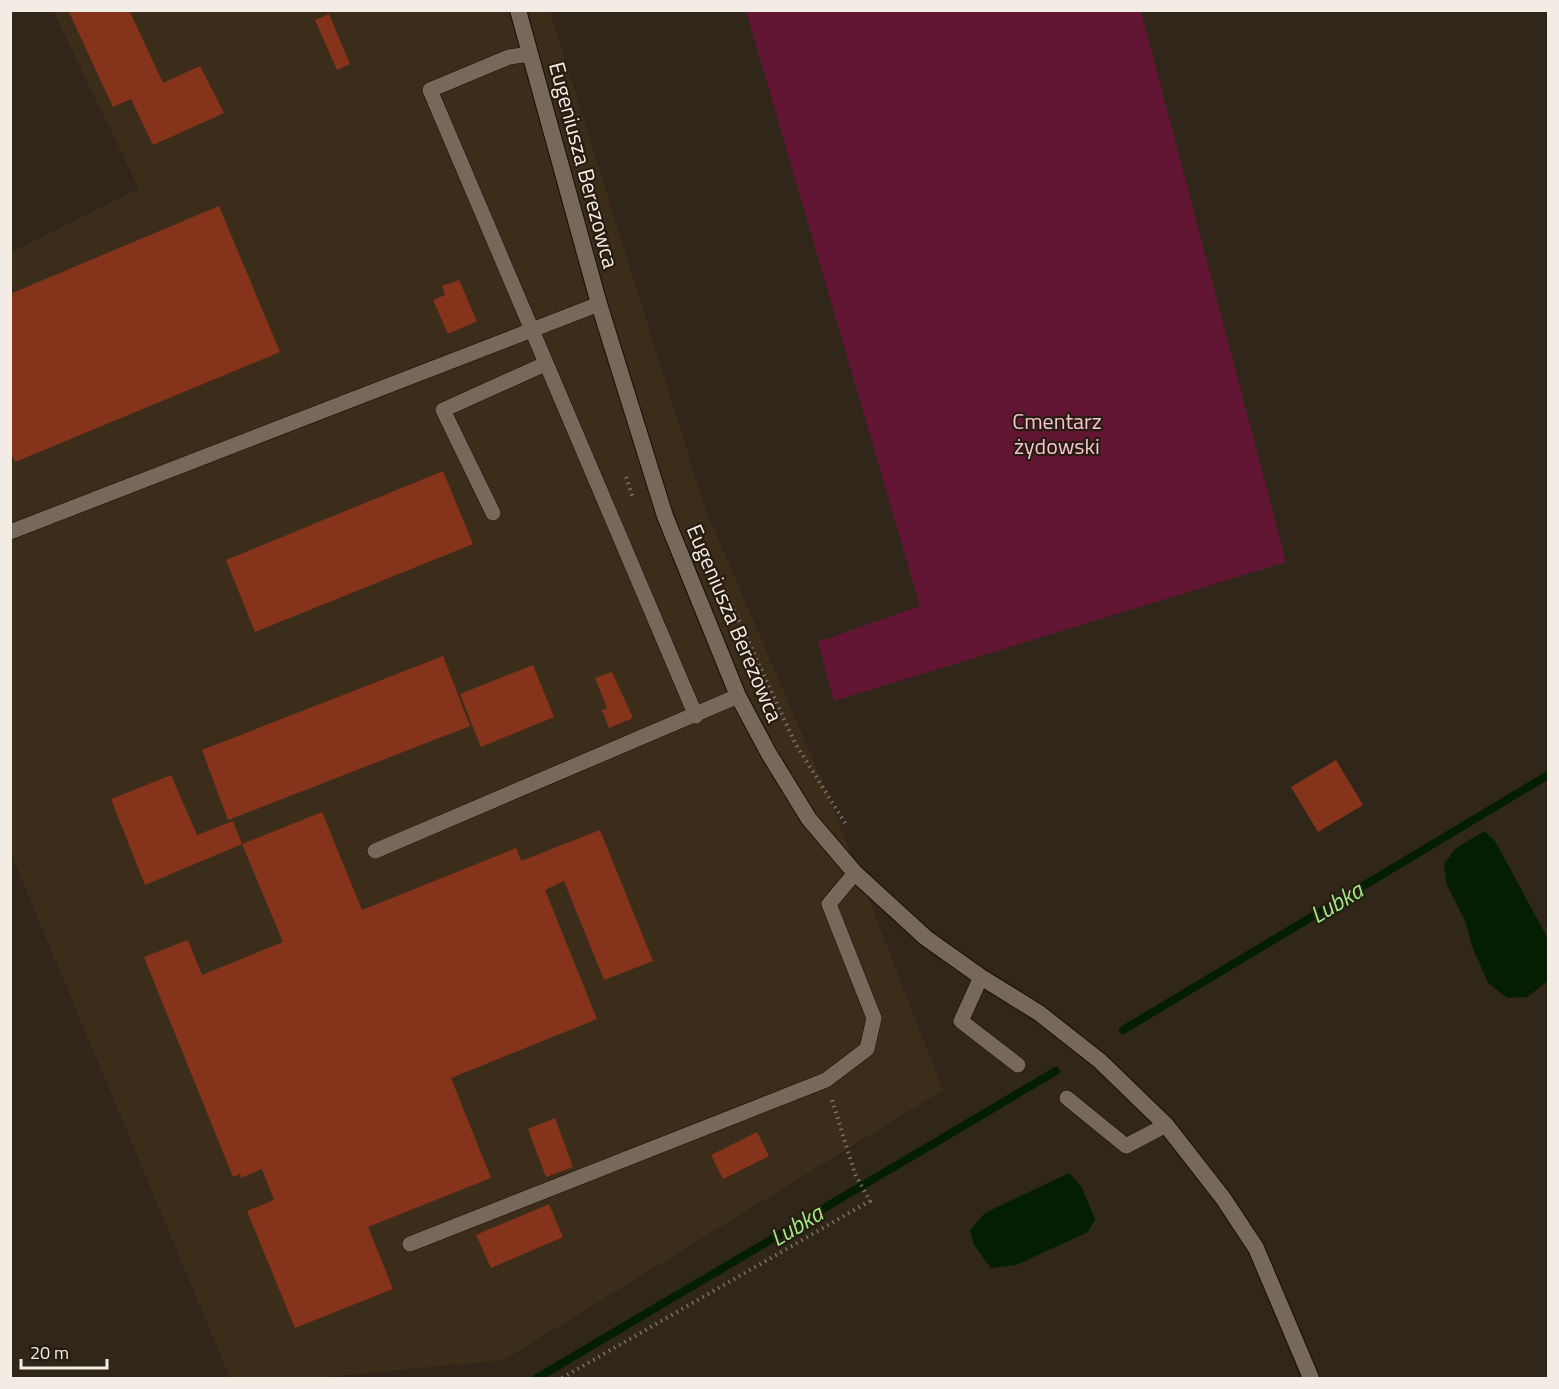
<svg xmlns="http://www.w3.org/2000/svg" width="1559" height="1389" font-family="'Titillium Web',sans-serif">
	<style>
		.built { fill: #3c2d1b }
		.green { fill: #631633 }
		.water { fill: #031e00 }
		.lines { fill: none; stroke-linecap: round; stroke-linejoin: round }
		.stream { stroke: #031e00; stroke-width: 8 }
		.building { fill: #86331b }
		.service-casing { stroke: #180e04; stroke-width: 16 }
		.tertiary-casing { stroke: #180e04; stroke-width: 18 }
		.path { stroke: #7b7267; stroke-width: 4; stroke-dasharray: 1.5 4.5; stroke-linecap: butt }
		.service { stroke: #76695b; stroke-width: 15 }
		.tertiary { stroke: #76695b; stroke-width: 16 }
		.labels { text-anchor: middle; dominant-baseline: central; stroke-width: 4.5; stroke-linejoin: round; paint-order: stroke }
		.street-label { font-size: 22px; fill: #f3ece4; stroke: #261c10 }
		.park-label { font-size: 22px; fill: #f5c2ce; stroke: #261c10 }
		.water-label { font-size: 24px; font-style: italic; fill: #9fea88; stroke: #261c10 }
	</style>
	<rect width="100%" height="100%" fill="#302619"/>
	<!-- built -->
	<path class="built" d="M53,11H550L705,508L825,788L943,1090L504,1360L316,1378H230L11,854V253L139,189Z"/>
	<!-- green -->
	<path class="green" d="M746,11H1141L1286,562L834,701L818,642L920,606Z"/>
	<!-- water -->
	<g class="water">
		<path d="M1484,831L1495,841L1548,939V981L1527,997L1507,998L1488,983L1472,946L1466,923L1447,885L1444,864L1455,849Z"/>
		<path d="M1069,1173L1081,1186L1095,1219L1088,1232L1016,1265L991,1268L974,1245L970,1230L985,1213Z"/>
	</g>
	<g class="lines">
		<!-- stream -->
		<g class="stream">
			<path d="M1123,1030L1548,775"/>
			<path d="M537,1378L1056,1071"/>
		</g>
	</g>
	<!-- building -->
	<g class="building">
		<path d="M68,10H129L163,83L200,66L224,113L153,145L131,99L113,107Z"/>
		<path d="M329,14L350,64L337,70L315,20Z"/>
		<path d="M219,206L280,352L15,462L10,451V294Z"/>
		<path d="M459,280L477,321L448,334L433,300L445,295L442,286Z"/>
		<path d="M443,471L473,544L255,632L226,560Z"/>
		<path d="M443,656L470,726L228,820L202,750Z"/>
		<path d="M533,665L554,717L481,747L460,694Z"/>
		<path d="M612,672L633,718L609,728L602,710L607,708L595,678Z"/>
		<path d="M1336,760L1363,805L1318,832L1291,787Z"/>
		<path d="M171,775L197,835L233,821L242,844L145,885L111,799Z"/>
		<path d="M322,812L362,910L516,848L521,861L600,830L653,961L604,980L564,881L545,890L597,1019L451,1078L491,1178L368,1227L393,1289L295,1328L247,1211L274,1200L262,1169L241,1178L240,1174L233,1177L144,957L188,940L202,975L283,942L242,844Z"/>
		<path d="M555,1118L573,1167L546,1177L528,1129Z"/>
		<path d="M757,1132L769,1156L723,1179L711,1155Z"/>
		<path d="M549,1204L563,1237L491,1268L476,1235Z"/>
	</g>
	<g class="lines">
		<defs>
			<g id="service">
				<path d="M530,54L509,57L430,90L696,716"/>
				<path d="M493,513L443,410L545,364"/>
				<path d="M10,532L599,304"/>
				<path d="M375,851L738,696"/>
				<path d="M981,977L961,1021L1018,1065"/>
				<path d="M1067,1098L1126,1146L1166,1125"/>
				<path d="M410,1244L826,1080L867,1049L874,1018L829,904L855,873"/>
			</g>
			<path id="tertiary" d="M518,10L599,304L665,516L738,696L769,754L809,819L855,873L926,938L981,977L1039,1013L1100,1061L1166,1125L1223,1198L1256,1248L1311,1378"/>
		</defs>
		<!-- service casing -->
		<use href="#service" class="service-casing"/>
		<!-- tertiary casing -->
		<use href="#tertiary" class="tertiary-casing"/>
		<!-- path -->
		<g class="path">
			<path d="M626,477L633,498"/>
			<path d="M720,591L727,595L795,743L845,823"/>
			<path d="M562,1378L870,1201L855,1174L832,1100"/>
		</g>
		<!-- service -->
		<use href="#service" class="service"/>
		<!-- tertiary -->
		<use href="#tertiary" class="tertiary"/>
	</g>
	<g class="labels">
		<!-- street labels -->
		<g class="street-label">
			<text transform="translate(584 165) rotate(75)">Eugeniusza Berezowca</text>
			<text transform="translate(735 623) rotate(67)">Eugeniusza Berezowca</text>
		</g>
		<!-- park labels -->
		<g class="park-label">
			<text x="1057" y="421">Cmentarz<tspan x="1057" dy="25">żydowski</tspan></text>
		</g>
		<!-- water labels -->
		<g class="water-label">
			<text transform="translate(1336 902) rotate(-31)">Lubka</text>
			<text transform="translate(796 1225) rotate(-31)">Lubka</text>
		</g>
	</g>
	<!-- border -->
	<rect width="1559" height="1389" fill="none" stroke="#f3ece4" stroke-width="24"/>
	<!-- scale -->
	<path d="M21 1359v9h86v-9" fill="none" stroke="#f3ece4" stroke-width="3"/>
	<text x="30" y="1359" font-size="18" fill="#f3ece4" stroke="#261c10" stroke-width="4.5" paint-order="stroke">20 m</text>
</svg>
